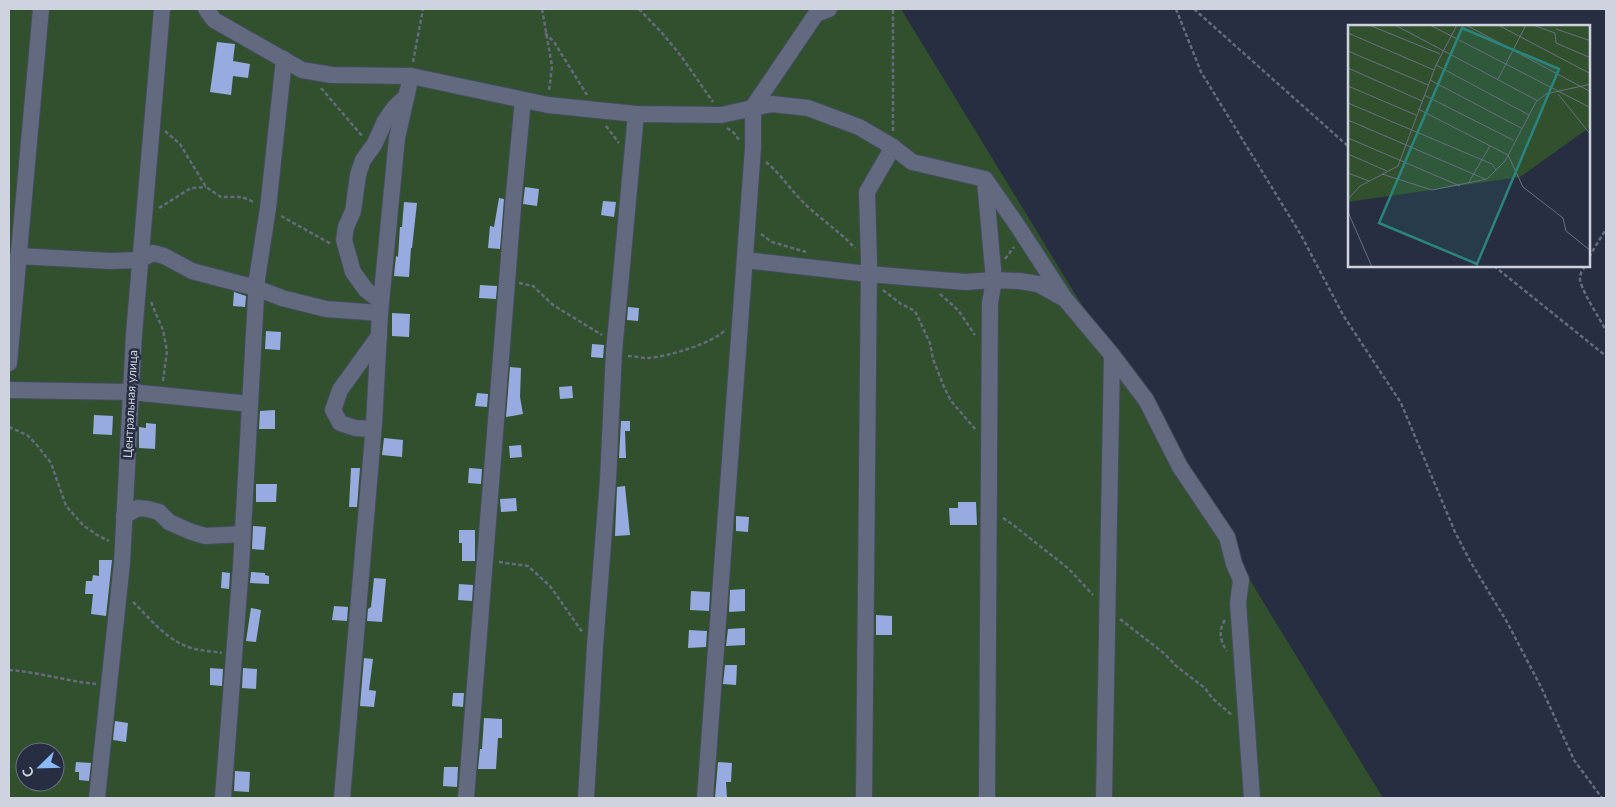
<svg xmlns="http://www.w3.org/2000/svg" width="1615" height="807" font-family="Lato,sans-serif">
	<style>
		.green { fill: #31512e; fill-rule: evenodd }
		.building { fill: #97abe0 }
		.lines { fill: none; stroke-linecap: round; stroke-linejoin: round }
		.minor-casing { stroke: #454b5b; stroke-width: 18 }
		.path { stroke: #656b7b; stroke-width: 2.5; stroke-dasharray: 4 2.5; stroke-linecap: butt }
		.minor { stroke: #626a80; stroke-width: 16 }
		.labels { text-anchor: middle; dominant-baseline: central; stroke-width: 5; stroke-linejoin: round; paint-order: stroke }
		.street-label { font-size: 12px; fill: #ced3df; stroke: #272e41 }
		.inset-road { fill: none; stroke: #6a7080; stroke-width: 1 }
		.view { fill: #2c847f; fill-opacity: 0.15; stroke: #2c847f; stroke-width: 2.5 }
		.inset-edge { fill: none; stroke: #ced3df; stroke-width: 2.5 }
	</style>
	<rect width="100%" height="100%" fill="#272e41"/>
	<!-- green -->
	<path class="green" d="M9,9H901L1383,798H9ZM25,752H55V782H25Z"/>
	<!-- building -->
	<g class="building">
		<path d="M217,42L235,44L233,61L250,64L248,78L233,76L231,95L210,92Z"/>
		<path d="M525,187L539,189L537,206L523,204Z"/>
		<path d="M499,198L504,199L500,249L488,248L490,226L494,227Z"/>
		<path d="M603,201L616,202L614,217L601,215Z"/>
		<path d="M404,202L417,203L412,248H411L409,277L394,276L396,256L398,257L400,227H402Z"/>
		<path d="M480,285L497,286L496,299L479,298Z"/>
		<path d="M234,292L246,296L245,307L233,306Z"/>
		<path d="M628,307L639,308L638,321L627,320Z"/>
		<path d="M392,313L410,314L409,337L392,336Z"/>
		<path d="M266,331L281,332L280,350L265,349Z"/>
		<path d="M592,344L604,345L603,358L591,357Z"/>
		<path d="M510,367L521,368L520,397L523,414L506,417Z"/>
		<path d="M572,386L573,398L560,399L559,387Z"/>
		<path d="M477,393L488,394L487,407L475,406Z"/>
		<path d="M275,410V429H259L260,411Z"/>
		<path d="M94,415L113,416L112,435L93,434Z"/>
		<path d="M621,421H630V431H625L626,458H619Z"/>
		<path d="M146,423L156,424L155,449L139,448V427L146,428Z"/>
		<path d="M384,438L403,440L402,457L382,455Z"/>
		<path d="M521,445L522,457L510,458L509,446Z"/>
		<path d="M351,468H360L357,507H349Z"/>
		<path d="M469,468L482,469L481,484L468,483Z"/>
		<path d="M256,484H277L276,502H256Z"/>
		<path d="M625,486L630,535L615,536L617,487Z"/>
		<path d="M516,498L517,511L501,512L500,499Z"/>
		<path d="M958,502H976L977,525H950L949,508H958Z"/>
		<path d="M736,516L749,517L748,532L736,531Z"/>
		<path d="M253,526L266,527L264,550L252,549Z"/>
		<path d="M459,530H475V561H462V543H459Z"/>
		<path d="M99,560H112L106,616L91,614L93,594H85L86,581H92L93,575L99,576Z"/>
		<path d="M222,572L230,573L229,589L221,588Z"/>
		<path d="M251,572L265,573V575L269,576V584L250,583Z"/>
		<path d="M374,578L386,579L382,622L367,621L368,609L371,607Z"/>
		<path d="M459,584L473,585L472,601L458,600Z"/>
		<path d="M745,589V611L729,612L730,590Z"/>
		<path d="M691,591L710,592L709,611L690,610Z"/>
		<path d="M334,606L348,607L347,621L332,620Z"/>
		<path d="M251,608L261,610L256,642L246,641Z"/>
		<path d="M876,615L892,616V635H876Z"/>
		<path d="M745,628V645L726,646L728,629Z"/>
		<path d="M689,630L707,631L706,647L688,648Z"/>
		<path d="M364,658L373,659L369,690L376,691L374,707L360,706Z"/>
		<path d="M725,665H737L736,685L723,684Z"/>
		<path d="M210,668L223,669L222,686L210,685Z"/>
		<path d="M243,668L257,669L256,689L242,688Z"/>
		<path d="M453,693H464L463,707L452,706Z"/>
		<path d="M484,718L502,719V738H498L496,769H478L480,749H482Z"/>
		<path d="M115,721L128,723L126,742L113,740Z"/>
		<path d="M76,762L91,763L89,781L79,780V772H75Z"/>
		<path d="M718,762L732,763L731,782H726L727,798H715Z"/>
		<path d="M444,767H458L457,787L443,786Z"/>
		<path d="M235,771L250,772L249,792L234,791Z"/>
	</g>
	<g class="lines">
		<defs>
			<g id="minor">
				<path d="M206,9L214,20L302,70L332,75L411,76L548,105L636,114L721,115L772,104L808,108L859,127L893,147"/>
				<path d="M985,181L994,280L990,303L987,798"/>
				<path d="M18,256L110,261L140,260L153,253L164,256L192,271L256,288L282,298L326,309L380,313"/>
				<path d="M745,260L868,274L965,282L994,280L1019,281L1038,284L1063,298"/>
				<path d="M381,301L366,290L353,272L344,240L346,227L353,211L358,175L363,160L374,145L385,121L394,108L406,97"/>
				<path d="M9,363L41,9"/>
				<path d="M9,390L131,392L250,404"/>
				<path d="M373,429L355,428L340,423L333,410L340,390L379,336"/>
				<path d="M124,516L138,508L148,509L159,512L169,522L189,531L205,536L243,534"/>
				<path d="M97,798L122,563L134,334L162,9"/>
				<path d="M223,798L241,566L257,279L268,208L284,59"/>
				<path d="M342,798L374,424L380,313L397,138L411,76"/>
				<path d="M466,798L514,194L523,100"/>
				<path d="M586,798L595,646L608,480L614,352L636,114"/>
				<path d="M705,798L753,148V107L816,14L829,9"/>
				<path d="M864,798L869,262L867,192L893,147L912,162L985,179L1017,225L1065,299L1112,355L1146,400L1180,467L1227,537L1234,564L1241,580L1238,603L1252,798"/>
				<path d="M1104,798L1112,355"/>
			</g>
		</defs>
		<!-- minor casing -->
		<use href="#minor" class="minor-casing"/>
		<!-- path -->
		<g class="path">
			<path d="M542,9L552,66L549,91"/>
			<path d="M639,9L663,34L681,56L713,102"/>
			<path d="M1176,9L1201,72L1301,235L1343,315L1401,403L1455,532L1470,561L1507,622L1541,687L1574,760L1602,798"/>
			<path d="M1194,9L1349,147"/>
			<path d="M545,33L554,42L587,95"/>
			<path d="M413,62L423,9"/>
			<path d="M321,88L363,137"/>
			<path d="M606,126L619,143"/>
			<path d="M727,128L734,133L739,140"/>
			<path d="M165,131L180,144L206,187L221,197H242L254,202"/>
			<path d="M893,131V9"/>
			<path d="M766,162C781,174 791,191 806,205C822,220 840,232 855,248"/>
			<path d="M159,208L191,188L206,187"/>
			<path d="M281,216L331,244"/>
			<path d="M761,234L772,242L806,252"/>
			<path d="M1589,257L1606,229"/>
			<path d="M1005,259L1014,247"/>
			<path d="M1494,266L1606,356"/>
			<path d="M1585,266C1583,269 1580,274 1580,277C1578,286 1601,320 1606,331"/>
			<path d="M519,283L533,286L553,305L602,335"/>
			<path d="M883,290L901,304L915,311L930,343L933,359L944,387L951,401L976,430"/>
			<path d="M940,294L958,310L975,335"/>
			<path d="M151,302L163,330L167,351L163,381"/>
			<path d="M628,356C634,356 641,358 648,358C666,357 715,343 726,329"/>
			<path d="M9,427L27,435L36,444L51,463L66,506L84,526L97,535L109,541"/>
			<path d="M1003,518L1012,524L1069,569L1093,595"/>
			<path d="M499,562L528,566L550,586L583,633"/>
			<path d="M133,602C151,619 166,640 191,648C201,651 212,651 222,653"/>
			<path d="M1120,619L1165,654L1176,666L1205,688L1212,698L1233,716"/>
			<path d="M1225,620C1218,631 1220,641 1227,651"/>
			<path d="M9,670C38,672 66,681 96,684"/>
		</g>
		<!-- minor -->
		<use href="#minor" class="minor"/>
	</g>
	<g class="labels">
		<!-- street labels -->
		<g class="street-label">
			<text transform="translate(130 404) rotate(-87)">Центральная улица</text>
		</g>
	</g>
	<!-- overview -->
	<g transform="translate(1348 25)">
		<rect width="242" height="242" fill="#272e41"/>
		<path d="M0,0H242V102L172,152L0,177Z" fill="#31512e"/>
		<path class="inset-road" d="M21,0L92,29M47,0L190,76M82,0L243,83M118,0L243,67M150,0L243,49M185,0L207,8L208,18L243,33M208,4L243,16M0,8L86,45M0,26L80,60M88,40L181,90M0,43L74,76M150,54L178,0M82,55L173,103M0,61L68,90M210,69L243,110M76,70L165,115M0,78L144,139L148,145L139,154L84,165L34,149M70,84L160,130L175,162L215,193L218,206L243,226M0,95L137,154M0,113L112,161M0,129L39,146M148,145L157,136L188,77L198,69L243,59M0,148L21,156M121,157L142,121M0,174L12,161L50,141L88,40L109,0M0,187L24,242"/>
		<path class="view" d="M114,3L211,44L129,239L31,198Z"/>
		<rect width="242" height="242" class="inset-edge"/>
	</g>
	<!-- border -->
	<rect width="1615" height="807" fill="none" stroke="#ced3df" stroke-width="20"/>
	<!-- north arrow -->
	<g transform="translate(40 767) rotate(247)"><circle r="24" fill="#272e41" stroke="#6a7080"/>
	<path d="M0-4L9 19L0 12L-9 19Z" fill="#8bb9fc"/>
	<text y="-8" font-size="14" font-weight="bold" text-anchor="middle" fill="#ced3df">С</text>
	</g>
</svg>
